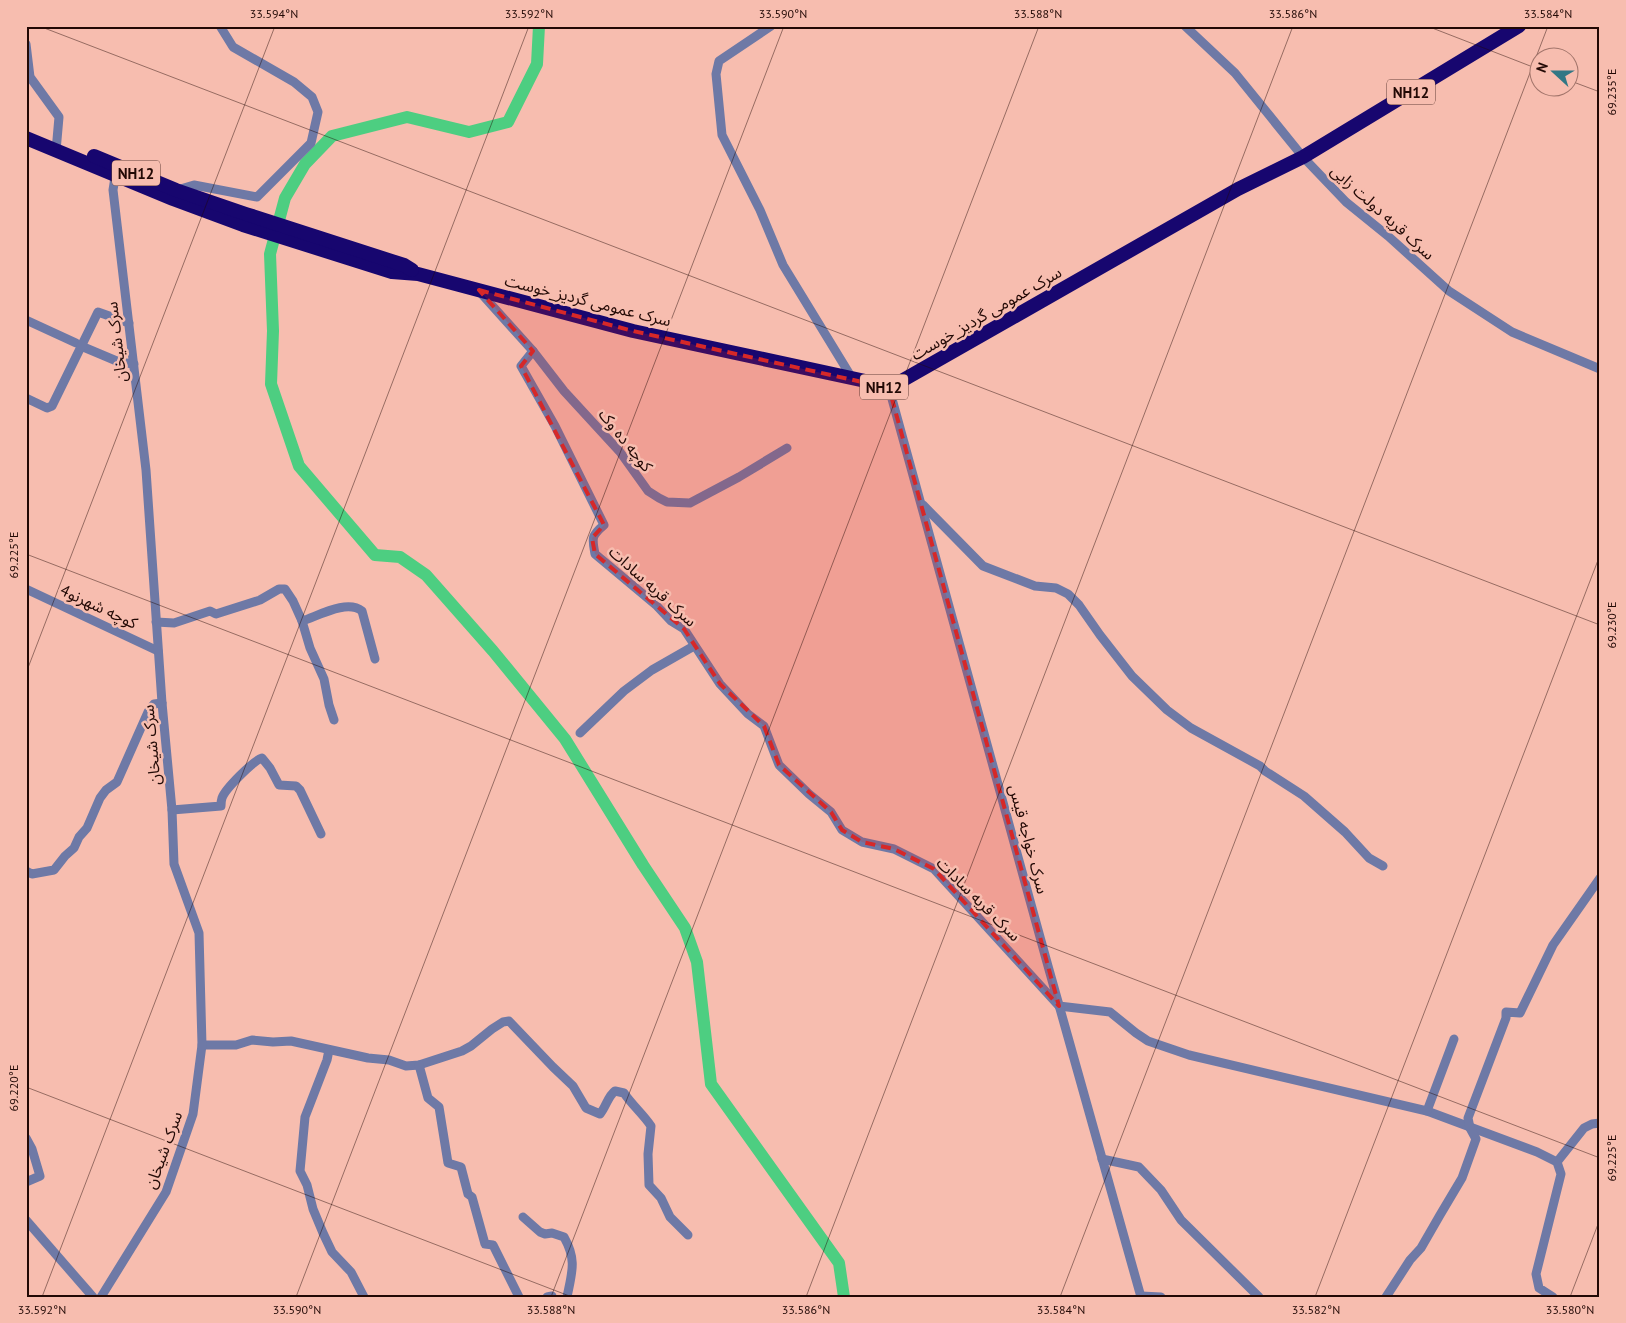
<svg xmlns="http://www.w3.org/2000/svg" width="1626" height="1323" font-family="'PT Sans','Noto Sans Arabic',sans-serif">
	<style>
		.lines { fill: none; stroke-linecap: round; stroke-linejoin: round }
		.river { stroke: #4dce81; stroke-width: 12 }
		.minor { stroke: #6e79a6; stroke-width: 9 }
		.highway { stroke: #17066f; stroke-width: 14 }
		.marked { fill: #d62828; fill-opacity: 0.2; stroke: #d62828; stroke-width: 4; stroke-dasharray: 10 6; stroke-linejoin: round }
		.ticks { fill: none; stroke: #220905; stroke-width: 1; stroke-opacity: 0.45 }
		.labels { text-anchor: middle; dominant-baseline: central; stroke-width: 5; stroke-linejoin: round; paint-order: stroke }
		.shield { fill: #f7bdaf; stroke: #623f38; stroke-width: 1 }
		.shield-label { font-size: 15px; font-weight: bold; fill: #220905 }
		.street-label { font-size: 16px; fill: #220905; stroke: #f7bdaf }
		.neatline { fill: none; stroke: #220905; stroke-width: 2 }
		.ticks-label { font-size: 12px; text-anchor: middle; fill: #220905 }
	</style>
	<rect width="100%" height="100%" fill="#f7bdaf"/>
	<g class="lines">
		<!-- river -->
		<path class="river" d="M539,26L537,64L508,122L469,132L407,117L332,136L305,164L285,198L270,254L273,331L271,384L299,466L375,555L400,557L426,575L493,651L565,739L643,865L685,928L697,962L711,1084L839,1263L844,1297"/>
		<!-- minor -->
		<g class="minor">
			<path d="M771,26L719,61L716,74L722,135L760,210L783,265L852,378"/>
			<path d="M1185,26L1235,73L1303,157L1346,202L1388,236L1449,291L1512,332L1600,369"/>
			<path d="M26,44L30,77L59,117L56,151"/>
			<path d="M177,190L194,185L257,197L311,143L318,112L312,97L294,82L233,47L220,26"/>
			<path d="M479,291L533,351L564,391L620,452L648,491L659,498L667,502L690,503L739,477L787,448"/>
			<path d="M26,320L76,343"/>
			<path d="M81,346L119,362L134,364"/>
			<path d="M533,351L521,366L555,426L604,525C591,536 592,538 595,554L656,605L671,621L684,629L720,684L748,714L764,726L779,765L809,794L831,812L842,830L862,842L894,849L934,869L1059,1006L1110,1012L1136,1033L1148,1041L1189,1055L1427,1111L1537,1152L1557,1162L1561,1174L1536,1274L1539,1288L1553,1297"/>
			<path d="M889,388L1048,966L1141,1297"/>
			<path d="M26,398L47,408L52,406L98,312L129,323"/>
			<path d="M923,505L983,566L1035,586L1056,588L1068,594L1079,605L1100,635L1132,676L1167,710L1191,728L1260,766L1265,771L1304,796L1345,832L1369,858L1383,866"/>
			<path d="M26,589L158,651"/>
			<path d="M302,621C318,616 347,599 362,611L375,659"/>
			<path d="M156,622L174,623L210,611L216,614L260,600L279,589H285L293,601L302,621L310,648L324,679L329,705L334,720"/>
			<path d="M580,733L624,691L652,670L694,646"/>
			<path d="M172,810L221,806C221,804 221,801 222,798C225,789 253,761 262,758L270,768L279,785L296,786L300,790L321,834"/>
			<path d="M26,871L32,874L54,870L65,856L74,848L79,837L87,828L100,798L106,790L117,782L148,712L154,704L162,703"/>
			<path d="M202,1045H236L252,1040L273,1042L291,1041L368,1058L389,1060L406,1066L419,1065L462,1051L471,1046L492,1029L503,1022L509,1021L553,1067L573,1086L586,1108L600,1114C606,1107 608,1096 615,1091L624,1093C632,1105 643,1114 651,1126L648,1154L649,1185L661,1198L670,1217L688,1235"/>
			<path d="M329,1050L327,1060L305,1117L300,1171L307,1185L313,1209L323,1233L332,1252L351,1272L364,1297"/>
			<path d="M419,1065L428,1098L439,1107L448,1163L461,1167L468,1194L472,1197L485,1244L493,1245L519,1297"/>
			<path d="M1427,1111L1454,1039"/>
			<path d="M26,1138L32,1149L40,1176L26,1182"/>
			<path d="M1102,1159L1139,1167L1161,1190L1181,1220L1259,1297"/>
			<path d="M1557,1162L1584,1128L1592,1124L1600,1123"/>
			<path d="M523,1217L540,1232L545,1234L552,1233L564,1237C577,1260 572,1272 567,1297"/>
			<path d="M26,1220L93,1297"/>
			<path d="M1141,1296L1161,1297"/>
			<path d="M101,1297L166,1192L193,1114L202,1045L199,933L174,864L172,810L162,703L146,470L113,190L116,171"/>
			<path d="M547,1297L552,1296"/>
			<path d="M1386,1297L1410,1260L1421,1248L1440,1215L1462,1178L1476,1139L1470,1128L1468,1118L1506,1018V1012L1520,1013L1553,945L1600,878"/>
		</g>
		<!-- highway -->
		<g class="highway">
			<path d="M26,138L173,199L243,225L392,272L418,274L633,331L870,382L889,388L1238,189L1303,157L1519,26"/>
			<path d="M94,156L176,190L246,214L404,265L412,270"/>
		</g>
	</g>
	<!-- marked area -->
	<path class="marked" d="M479,290L633,331L889,388L1059,1006L934,869L894,849L862,842L842,830L831,812L779,765L764,726L720,684L684,629L595,554L592,538L604,525L521,366L533,351Z"/>
	<!-- ticks -->
	<path class="ticks" d="M39,26L1600,625M1427,26L1538,69M1568,80L1600,92M26,554L1600,1158M26,673L275,26M26,1087L572,1297M42,1297L529,26M296,1297L784,26M551,1297L1039,26M806,1297L1293,26M1060,1297L1548,26M1315,1297L1600,555M1570,1297L1600,1219"/>
	<g class="labels">
		<!-- shield labels -->
		<g class="shield">
			<rect x="1387" y="79.5" width="48" height="25" rx="4"/>
			<rect x="112" y="160.5" width="48" height="25" rx="4"/>
			<rect x="860" y="374.5" width="48" height="25" rx="4"/>
		</g>
		<g class="shield-label">
			<text x="1411" y="92">NH12</text>
			<text x="136" y="173">NH12</text>
			<text x="884" y="387">NH12</text>
		</g>
		<!-- street labels -->
		<g class="street-label">
			<text transform="translate(1383 212) rotate(42)">سرک قریه دولت زایی</text>
			<text transform="translate(588 300) rotate(14)">سرک عمومی گردیز_خوست</text>
			<text transform="translate(986 313) rotate(-30)">سرک عمومی گردیز_خوست</text>
			<text transform="translate(116 342) rotate(-97)">سرک شیخان</text>
			<text transform="translate(626 440) rotate(51)">کوچه ده وک</text>
			<text transform="translate(653 586) rotate(42)">سرک قریه سادات</text>
			<text transform="translate(99 606) rotate(25)">کوچه شهرنو4</text>
			<text transform="translate(151 745) rotate(-95)">سرک شیخان</text>
			<text transform="translate(1029 839) rotate(75)">سرک خواجه قیس</text>
			<text transform="translate(979 899) rotate(45)">سرک قریه سادات</text>
			<text transform="translate(163 1150) rotate(-70)">سرک شیخان</text>
		</g>
	</g>
	<!-- border -->
	<rect width="1626" height="1323" fill="none" stroke="#f7bdaf" stroke-width="55"/>
	<!-- north arrow -->
	<g transform="translate(1554 72) rotate(291)"><circle r="24" fill="#f7bdaf" stroke="#a2756b"/>
	<path d="M0-4L9 19L0 12L-9 19Z" fill="#327785"/>
	<text y="-8" font-size="14" font-weight="bold" text-anchor="middle" fill="#220905">N</text>
	</g>
	<rect x="28" y="28" width="1570" height="1268" class="neatline"/>
	<g class="ticks-label">
		<text x="274" y="18">33.594°N</text>
		<text x="529" y="18">33.592°N</text>
		<text x="783" y="18">33.590°N</text>
		<text x="1038" y="18">33.588°N</text>
		<text x="1293" y="18">33.586°N</text>
		<text x="1548" y="18">33.584°N</text>
		<text transform="translate(1612 92) rotate(-90)" y="4">69.235°E</text>
		<text transform="translate(14 555) rotate(-90)" y="4">69.225°E</text>
		<text transform="translate(1612 625) rotate(-90)" y="4">69.230°E</text>
		<text transform="translate(14 1088) rotate(-90)" y="4">69.220°E</text>
		<text transform="translate(1612 1158) rotate(-90)" y="4">69.225°E</text>
		<text x="42" y="1314">33.592°N</text>
		<text x="297" y="1314">33.590°N</text>
		<text x="551" y="1314">33.588°N</text>
		<text x="806" y="1314">33.586°N</text>
		<text x="1061" y="1314">33.584°N</text>
		<text x="1316" y="1314">33.582°N</text>
		<text x="1570" y="1314">33.580°N</text>
	</g>
</svg>
